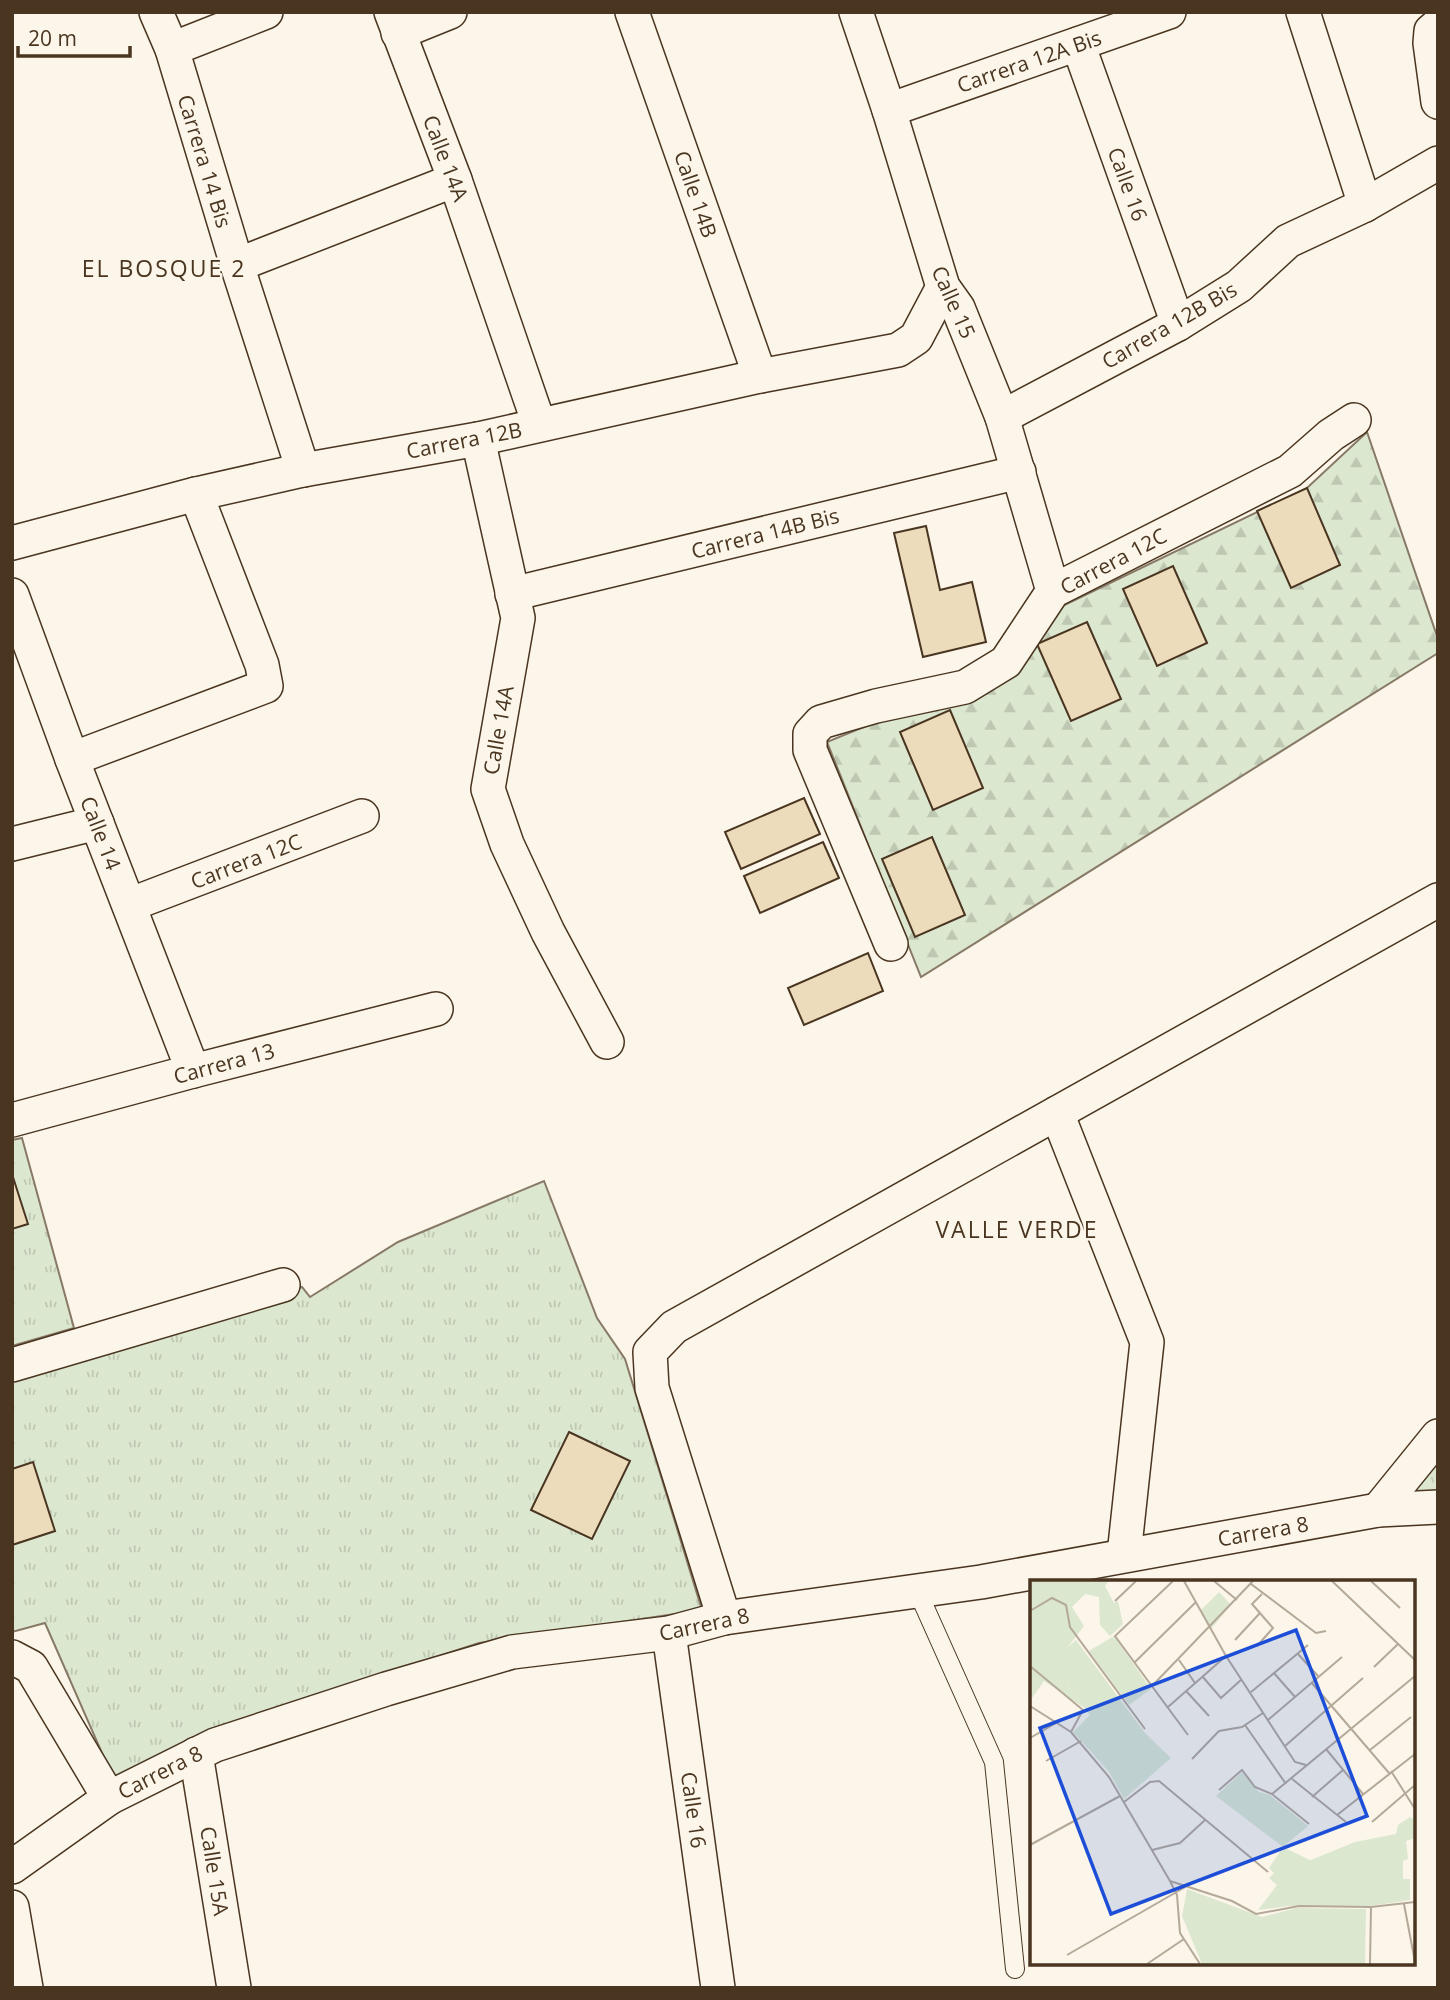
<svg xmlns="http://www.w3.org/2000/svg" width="1450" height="2000" font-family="'Open Sans',sans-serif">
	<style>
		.grass { fill: url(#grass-tufts); stroke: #887966; stroke-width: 2 }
		.forest { fill: url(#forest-firs); stroke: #887966; stroke-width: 2 }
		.building { fill: #ecdcbc; stroke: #4a3520; stroke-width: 2 }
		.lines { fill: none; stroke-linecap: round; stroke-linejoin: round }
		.lane-casing { stroke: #4a3520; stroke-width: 20 }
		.street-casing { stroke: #4a3520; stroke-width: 36 }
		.lane { stroke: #fbf6e9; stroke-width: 18 }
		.street { stroke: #fbf6e9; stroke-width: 33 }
		.labels { text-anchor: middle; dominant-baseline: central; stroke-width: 5; stroke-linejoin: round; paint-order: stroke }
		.street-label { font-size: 21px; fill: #4a3520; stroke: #fbf6e9 }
		.neighbourhood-label { font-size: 23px; letter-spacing: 2px; fill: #4a3520; stroke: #fbf6e9 }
		.inset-road { fill: none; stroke: #b4a999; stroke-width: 2 }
		.view { fill: #1d4ed8; fill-opacity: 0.15; stroke: #1d4ed8; stroke-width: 3.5 }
		.inset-edge { fill: none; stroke: #4a3520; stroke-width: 3.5 }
	</style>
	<defs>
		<pattern id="grass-tufts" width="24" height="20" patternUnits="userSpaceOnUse" patternTransform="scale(1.75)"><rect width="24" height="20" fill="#dce7d0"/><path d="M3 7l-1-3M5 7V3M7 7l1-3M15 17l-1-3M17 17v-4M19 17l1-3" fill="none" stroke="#bec7b2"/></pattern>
		<pattern id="forest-firs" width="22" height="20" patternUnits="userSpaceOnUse" patternTransform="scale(1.75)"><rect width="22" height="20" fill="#dce7d0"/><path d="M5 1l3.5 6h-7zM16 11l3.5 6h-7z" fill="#bec7b2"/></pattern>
	</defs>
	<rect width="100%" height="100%" fill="#fbf6e9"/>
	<!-- grass -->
	<g class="grass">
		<path d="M22,1138L74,1328L12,1346V1140Z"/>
		<path d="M544,1181L597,1318L625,1359L702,1610L479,1643L213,1730L116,1785L45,1623L12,1632V1375L302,1287L310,1297L398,1242Z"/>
		<path d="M1438,1450V1497H1400Z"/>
	</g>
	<!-- forest -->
	<path class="forest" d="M1367,432L1438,639V653L921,977L827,742L900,712L1008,678L1054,610L1307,488Z"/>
	<!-- building -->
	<g class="building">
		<path d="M1307,488L1340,565L1291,588L1257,511Z"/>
		<path d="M926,526L940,590L972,582L986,642L923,657L894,533Z"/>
		<path d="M1173,566L1207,643L1157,666L1123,589Z"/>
		<path d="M1087,622L1121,699L1071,721L1037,644Z"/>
		<path d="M950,710L983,788L933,810L900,732Z"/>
		<path d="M804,798L820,834L741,869L725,832Z"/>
		<path d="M932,837L965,915L915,937L882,859Z"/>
		<path d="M823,842L839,878L760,913L744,876Z"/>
		<path d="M868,953L883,991L804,1025L788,988Z"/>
		<path d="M12,1174L28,1224L12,1229Z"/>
		<path d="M569,1432L630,1461L592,1539L531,1510Z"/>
		<path d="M33,1462L55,1531L12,1545V1469Z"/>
	</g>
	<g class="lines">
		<defs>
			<path id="lane" d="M917,1590L994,1762L1015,1969"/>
			<g id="street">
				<path d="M156,12L172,49L237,265L303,470"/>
				<path d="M391,12L455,180L539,424"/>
				<path d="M632,12L760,376"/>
				<path d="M856,12L889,110L943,287L958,308L1002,417L1053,591"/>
				<path d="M1303,12L1365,205"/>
				<path d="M1438,25L1431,31L1430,43L1438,102"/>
				<path d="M398,33L450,12"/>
				<path d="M1078,44L1178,324"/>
				<path d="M172,49L266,12"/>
				<path d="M889,110L1169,12"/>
				<path d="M237,265L455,180"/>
				<path d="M1002,417L1178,324L1239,286L1288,241L1365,205L1438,163"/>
				<path d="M478,439L518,618L488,789L507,844L548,932L607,1042"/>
				<path d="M12,543L196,494L303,470L478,439L760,376L898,350L916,338L943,287"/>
				<path d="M512,594L1019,472"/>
				<path d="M12,595L72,759L193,1071"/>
				<path d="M72,759L266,686L262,665L196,494"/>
				<path d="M12,844L97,823"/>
				<path d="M129,905L362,816"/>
				<path d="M891,944L810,750V734L821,722L876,706L965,687L1006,662L1053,591L1290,471L1331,435L1354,420"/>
				<path d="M1057,1113L1147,1342L1124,1555"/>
				<path d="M12,1120L193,1071L436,1009"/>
				<path d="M12,1365L283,1285"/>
				<path d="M1378,1510L1438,1436"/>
				<path d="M724,1618L652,1388L650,1352L674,1327L1438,900"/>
				<path d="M669,1633L718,1988"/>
				<path d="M12,1657L31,1667L109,1798"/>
				<path d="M196,1754L234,1988"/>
				<path d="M12,1867L109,1798L215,1745L386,1689L512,1652L669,1633L724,1618L981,1582L1378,1510L1438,1507"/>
				<path d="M12,1907L26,1988"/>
			</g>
		</defs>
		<!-- lane casing -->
		<use href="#lane" class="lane-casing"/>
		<!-- street casing -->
		<use href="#street" class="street-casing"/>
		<!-- lane -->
		<use href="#lane" class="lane"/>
		<!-- street -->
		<use href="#street" class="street"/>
	</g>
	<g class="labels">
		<!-- street labels -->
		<g class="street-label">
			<text transform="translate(1029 61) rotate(-19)">Carrera 12A Bis</text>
			<text transform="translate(446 158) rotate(69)">Calle 14A</text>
			<text transform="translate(205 161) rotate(73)">Carrera 14 Bis</text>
			<text transform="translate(1128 184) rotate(70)">Calle 16</text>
			<text transform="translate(696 194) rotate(71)">Calle 14B</text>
			<text transform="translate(954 302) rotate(66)">Calle 15</text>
			<text transform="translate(1169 325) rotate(-30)">Carrera 12B Bis</text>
			<text transform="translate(464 440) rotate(-11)">Carrera 12B</text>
			<text transform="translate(765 533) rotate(-14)">Carrera 14B Bis</text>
			<text transform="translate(1113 561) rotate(-28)">Carrera 12C</text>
			<text transform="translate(498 730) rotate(-80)">Calle 14A</text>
			<text transform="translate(101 833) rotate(69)">Calle 14</text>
			<text transform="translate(246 861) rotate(-21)">Carrera 12C</text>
			<text transform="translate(224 1063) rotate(-15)">Carrera 13</text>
			<text transform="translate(1263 1531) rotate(-10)">Carrera 8</text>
			<text transform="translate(704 1624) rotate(-12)">Carrera 8</text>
			<text transform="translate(160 1772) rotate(-27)">Carrera 8</text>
			<text transform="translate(694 1810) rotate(82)">Calle 16</text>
			<text transform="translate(215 1871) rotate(81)">Calle 15A</text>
		</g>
		<!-- neighbourhood labels -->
		<g class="neighbourhood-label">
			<text x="164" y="268">EL BOSQUE 2</text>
			<text x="1017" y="1229">VALLE VERDE</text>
		</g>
	</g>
	<!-- overview -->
	<g transform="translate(1030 1580)">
		<rect width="385" height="385" fill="#fbf6e9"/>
		<path d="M84,56L121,109L99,125L59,71ZM46,60L115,153L141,178L94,219L79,192L43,152L60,135L36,104L16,95L28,75ZM253,267L280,280L258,326L228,330L247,305L239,298L244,293L239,288Z" fill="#dce7d0"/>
		<path d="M0,1H79L75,6L84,23L88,21L93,44L80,56L70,45L69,17L55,14L42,27L54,46L17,94L35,103L55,128L14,101L0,121ZM189,12L201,25L181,49L171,30ZM212,192L229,212L240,215L278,246L253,267L186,216ZM380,237L385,240V258L376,261L378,279L373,281V299H380V320L340,326H258L261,307L276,282L325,262L366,254L368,245ZM157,309L232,337L266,328L336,329L335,384H172L152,336Z" fill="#dce7d0"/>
		<path class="inset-road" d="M143,1L85,56L158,155M154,1L196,76L265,182L276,185M184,1L207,20M302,1L385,80M341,1L370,28M221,4L286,53L296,51M85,21L106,1M0,31L22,18L36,25L40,47L115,149M205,60L230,33M227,66L243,48L222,24L232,14M268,74L288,96M149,80L165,103M105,82L166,22M0,86L53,130L41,152M344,87L368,64M244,93L265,117M172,96L191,118L212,99M281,102L359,193M122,106L223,1M156,111L179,136M221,112L278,65M0,126L41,152L79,197L140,301L147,315L150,353L170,384M138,127L196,76M238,140L312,77M215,145L256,204M0,158L26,143M255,166L333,98M296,169L333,214M340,170L381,137M162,179L189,151L212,147L233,133M16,181L51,161M361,191L385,229M262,199L316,242M189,210L212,190L225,207L242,214L279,244M242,214L385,96M282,217L313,190M94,222L120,202L129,201L238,292M307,235L385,174M342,242L385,205M0,265L90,216M122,270L150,263L175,240M140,301L202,321L226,334L269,326L341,327L385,322M374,324L385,382M37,375L157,306M117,384L154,359M340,384L341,327"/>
		<path class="view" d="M266,50L337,236L81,334L10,148Z"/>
		<rect width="385" height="385" class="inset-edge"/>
	</g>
	<!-- border -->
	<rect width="1450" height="2000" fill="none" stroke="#4a3520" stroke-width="28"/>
	<!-- scale -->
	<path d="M18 46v10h112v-10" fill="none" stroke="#4a3520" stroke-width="3.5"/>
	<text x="28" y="46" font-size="21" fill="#4a3520" stroke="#fbf6e9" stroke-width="5" paint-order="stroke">20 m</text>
</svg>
